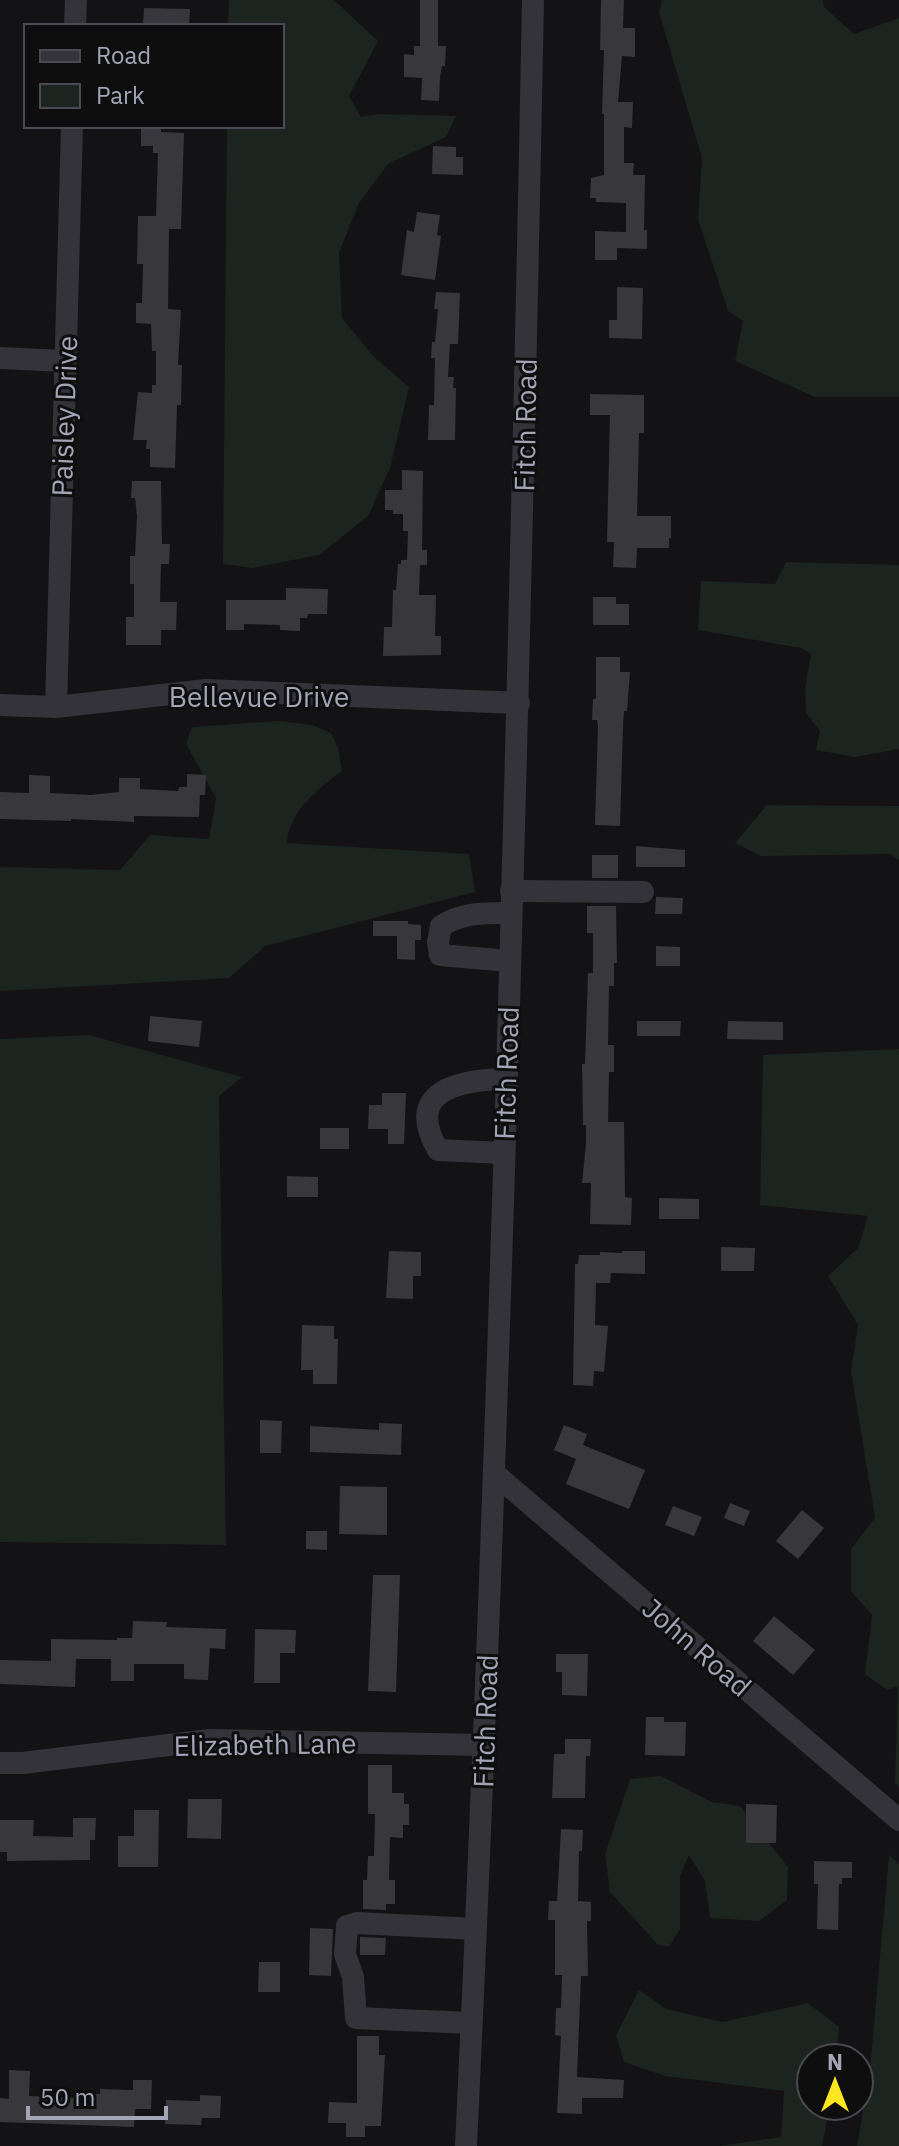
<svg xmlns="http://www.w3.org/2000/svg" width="899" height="2146" font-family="'IBM Plex Sans',sans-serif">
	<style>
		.green { fill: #1c241f }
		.building { fill: #38373c }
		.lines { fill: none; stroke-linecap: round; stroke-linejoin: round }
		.minor { stroke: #34333a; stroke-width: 22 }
		.labels { text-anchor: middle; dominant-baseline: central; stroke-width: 6; stroke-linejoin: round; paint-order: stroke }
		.street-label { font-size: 28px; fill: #a3a4b6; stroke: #0e0e0f }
	</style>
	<rect width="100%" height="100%" fill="#131214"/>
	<!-- green -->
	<g class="green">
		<path d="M229,0H334L378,41L349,96L361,117L379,114L456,116L446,137L388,164L359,203L339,253L342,318L373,356L409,387L390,468L368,516L319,555L252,568L223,564L227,126H282V26H228Z"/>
		<path d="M662,0H823L824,7L854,34L899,18V397H815L735,361L743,321L728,311L698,219L702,158L659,12Z"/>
		<path d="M786,562L899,565V749L855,757L816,750L820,731L806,713L805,688L811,654L801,648L698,630L701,581L775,584Z"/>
		<path d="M279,721L312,725L331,733L338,748L342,771C318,789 289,811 287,843L469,854L475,892L265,946L229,978L0,991V867L120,870L150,835L209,839L216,798L186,744L192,727Z"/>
		<path d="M767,805L899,806V860L890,854L761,856L735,843Z"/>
		<path d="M89,1035L242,1077L219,1096L226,1545L0,1542V1039Z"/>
		<path d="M899,1049V1787L895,1783L898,1686L887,1690L865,1674L872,1615L851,1591V1549L875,1518L851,1371L858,1325L828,1276L858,1248L868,1216L760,1205L763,1055Z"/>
		<path d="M661,1776L712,1802L740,1806L788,1867L787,1900L759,1921L710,1918L705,1881L689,1855L680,1876V1929L669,1947L657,1944L610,1892L605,1854L630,1779Z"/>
		<path d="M889,1855L899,1864V2146H857L870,2070Z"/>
		<path d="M639,1990L666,2009L722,2022L808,2003L839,2027L836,2058H811V2106H830L822,2146H720L781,2137L784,2091L665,2076L624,2062L616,2035Z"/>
	</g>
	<!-- building -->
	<g class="building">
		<path d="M420,0H438V46H446L445,66H442L440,77L439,101L421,100L422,78L404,77V54L414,55V46H420Z"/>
		<path d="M601,0H624L623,28H635V57L622,56L618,102H633L632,128L624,127V163H634L633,175H645L644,230H647V249L617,248V260H595V231L626,232V203L596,202V198H590L591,178L604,175V114H602L604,50H600Z"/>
		<path d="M144,8L190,9L189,26H143Z"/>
		<path d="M141,126H161V132L184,133L181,229H169L168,309L181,310L178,365H182L181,405H177L175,468L150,467V449H146L147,440H133L138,392L152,393V385H156V351H152L151,324L136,323V303H142L143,264H137L138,216H156L158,153H153V146H141Z"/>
		<path d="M433,146L456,147V157H463V175L432,174Z"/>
		<path d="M417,212L440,215L437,235L441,236L435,280L401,275L407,230L414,232Z"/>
		<path d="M617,287L643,288L642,339L609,338V320H617Z"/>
		<path d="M436,292L460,293L458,344H450L448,377H454L453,388H456L455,440H428L429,405H434L435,358H431L432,342H435L438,309H434Z"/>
		<path d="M590,394L644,395V433H639L637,516H671V538H669V548H637L636,568L613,567L614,542H607L610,415H590Z"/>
		<path d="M402,470L423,471L422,550H427V565H420L419,595H436L435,636H441V655L383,656L384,627H392L393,590H396L398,564H401V560H407L408,531H403V514H393V510H385V490H402Z"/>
		<path d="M132,481H161L162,544H170L169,564H161L160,602H177L176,630H161V645H126V617H134V584H130V556H135L137,516L135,498H131Z"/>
		<path d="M286,588L328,589L327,614H308L307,618H300V631L280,630V625L244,624V630H226V600H286Z"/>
		<path d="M593,597H616V604H629V625H593Z"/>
		<path d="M596,657H620V672H630L627,711H624L623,727L620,826L595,825L598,726L597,720H592L593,699H596Z"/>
		<path d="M187,774L206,775L205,795H200L199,817L134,816V822L71,819V821L0,819V792L29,793V775L50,776V793L91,795L119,792V778H140V789L178,791L179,787H187Z"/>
		<path d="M636,846L685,850V867H636Z"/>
		<rect x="592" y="855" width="26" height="23"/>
		<path d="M656,897L683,898L682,914H655Z"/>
		<path d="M587,906H616L617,963H614V986H609L608,1045H614V1072H609L608,1122H624L625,1197L632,1198L631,1225L590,1224L591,1183H582L586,1144V1125H583L582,1064H585L588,973H593V933H587Z"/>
		<path d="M373,921H408V924L421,925V940H415V960L397,959V936H373Z"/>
		<path d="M656,946L680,947V966H656Z"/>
		<path d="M150,1016L202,1021L199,1047L148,1041Z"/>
		<path d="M637,1021H681L680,1036H637Z"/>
		<path d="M728,1021L783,1022V1040L727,1039Z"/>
		<path d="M382,1093H406L404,1144H388V1129H368L369,1105H382Z"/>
		<rect x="320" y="1128" width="29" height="21"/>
		<path d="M287,1176L318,1177V1197H287Z"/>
		<path d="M659,1198L699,1199V1219H659Z"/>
		<path d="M721,1247L755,1248L754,1271H721Z"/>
		<path d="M389,1251L421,1252V1276H413V1299L386,1298Z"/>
		<path d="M622,1251H645V1274L611,1273L610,1283H596L595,1325L608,1326L604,1372L594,1371L593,1386L573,1385L575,1264H578L579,1255H600V1252L622,1253Z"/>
		<path d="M302,1325L334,1326V1339H338L337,1384H313V1370H301Z"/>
		<path d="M260,1420L282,1421L281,1453H260Z"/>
		<path d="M379,1423L402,1424L401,1455L310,1452V1426L379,1430Z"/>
		<path d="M564,1425L587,1434L583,1445L645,1470L629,1509L566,1484L576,1459L554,1450Z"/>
		<path d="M340,1486L387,1487V1535L339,1534Z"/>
		<path d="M730,1503L750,1511L744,1526L724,1518Z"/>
		<path d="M673,1506L702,1517L694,1536L665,1525Z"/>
		<path d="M802,1510L824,1528L798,1559L776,1541Z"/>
		<path d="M306,1531H327V1550L306,1549Z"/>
		<path d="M373,1575H400L396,1692L368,1691Z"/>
		<path d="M774,1616L815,1650L793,1675L753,1641Z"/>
		<path d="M133,1621L167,1622L166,1627L226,1629L225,1649L210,1648L208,1680L184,1679V1664H134V1681H111V1659H76L75,1687L0,1684V1660L51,1661V1639L117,1640V1638H132Z"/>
		<path d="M255,1629L296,1630L295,1653H280V1683H254Z"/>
		<path d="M556,1654H588L587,1696L562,1695V1672H556Z"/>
		<path d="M646,1717H664V1722H686L685,1756L645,1755Z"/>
		<path d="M565,1739H591L590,1756H586L585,1798H552L554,1754H565Z"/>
		<path d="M368,1765H392V1793H404V1804H409V1825H403V1838L390,1837L389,1880H395V1904H386V1910L363,1909V1880H367L368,1856H374L375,1814H368Z"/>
		<path d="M188,1799H222L221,1839L187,1838Z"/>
		<path d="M746,1804L777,1805L776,1843H746Z"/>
		<path d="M134,1810H159L158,1867H118V1836H134Z"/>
		<path d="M73,1818H96L95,1840H90V1860L7,1861V1852H0V1820H34L33,1836L73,1837Z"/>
		<path d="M561,1829L583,1830L582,1851H579L578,1901L591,1902V1921H587L588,1976H581L577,2077L624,2080L623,2098H582V2114L557,2113L561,2036L555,2035L556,2008H561L562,1975H555V1920H548L549,1901H557Z"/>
		<path d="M814,1861L852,1862V1878H842V1884H839L838,1930L817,1929L818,1884H814Z"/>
		<path d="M310,1928L333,1929L331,1976L309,1975Z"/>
		<path d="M360,1937L386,1938L385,1955H360Z"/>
		<path d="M259,1962H280V1992H258Z"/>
		<path d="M357,2036H379V2055H385L381,2126H365V2137H346V2123H328L329,2102L357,2103Z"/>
		<path d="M9,2070L30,2071L29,2096L75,2098L76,2094H100V2089L133,2090V2080H152L151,2109H135L134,2127L0,2122V2098L9,2099Z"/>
		<path d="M200,2095L221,2096L220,2118H202L201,2125L165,2124L166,2100L200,2101Z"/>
	</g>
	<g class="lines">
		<!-- minor -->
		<g class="minor">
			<path d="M75,26L76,0"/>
			<path d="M0,358L65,361"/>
			<path d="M0,705L56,707L206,690L519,703"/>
			<path d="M56,707L72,126"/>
			<path d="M511,891L643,892"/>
			<path d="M509,961L440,955L438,942L441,926C463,912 485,913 510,913"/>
			<path d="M503,1153L438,1150C403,1090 460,1080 506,1079"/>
			<path d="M495,1474L899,1820"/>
			<path d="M0,1763H23L209,1740L484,1745"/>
			<path d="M471,2023L356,2018L353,1977L345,1954L347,1926L357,1923L475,1929"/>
			<path d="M466,2146C500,1431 519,716 533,0"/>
		</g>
	</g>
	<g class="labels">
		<!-- street labels -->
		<g class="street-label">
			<text transform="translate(64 416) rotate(-88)">Paisley Drive</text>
			<text transform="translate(525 425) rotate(-89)">Fitch Road</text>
			<text x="259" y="696">Bellevue Drive</text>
			<text transform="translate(506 1073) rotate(-88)">Fitch Road</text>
			<text transform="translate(697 1647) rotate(41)">John Road</text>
			<text transform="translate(485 1721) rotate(-88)">Fitch Road</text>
			<text transform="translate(265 1744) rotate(-1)">Elizabeth Lane</text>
		</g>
	</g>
	<!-- legend -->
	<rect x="24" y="24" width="260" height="104" fill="#0e0e0f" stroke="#4a4a52" stroke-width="2"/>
	<rect x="40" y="50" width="40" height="12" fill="#34333a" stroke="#4a4a52" stroke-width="2"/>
	<text x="96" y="64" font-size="24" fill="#a3a4b6">Road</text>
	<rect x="40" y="84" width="40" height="24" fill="#1c241f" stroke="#4a4a52" stroke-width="2"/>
	<text x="96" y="104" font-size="24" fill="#a3a4b6">Park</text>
	<!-- north arrow -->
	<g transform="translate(835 2082)"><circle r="38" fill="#0e0e0f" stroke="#4a4a52" stroke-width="2"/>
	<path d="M0-6L14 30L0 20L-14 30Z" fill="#fee721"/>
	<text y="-12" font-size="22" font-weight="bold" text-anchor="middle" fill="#a3a4b6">N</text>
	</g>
	<!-- scale -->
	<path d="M28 2106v12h138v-12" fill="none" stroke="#a3a4b6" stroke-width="4"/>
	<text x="40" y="2106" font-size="24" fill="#a3a4b6" stroke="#0e0e0f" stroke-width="6" paint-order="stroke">50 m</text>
</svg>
